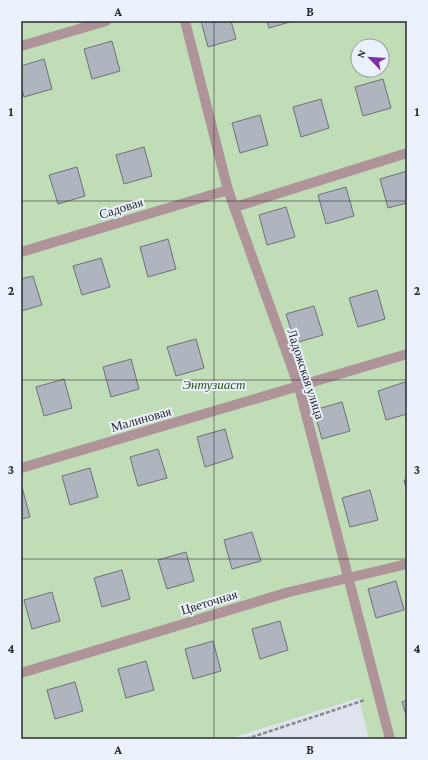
<svg xmlns="http://www.w3.org/2000/svg" width="428" height="760" font-family="'Crimson Pro',serif">
	<style>
		.green { fill: #c0ddb7; fill-rule: evenodd }
		.building { fill: #afb5be; stroke: #6c717a }
		.lines { fill: none; stroke-linecap: round; stroke-linejoin: round }
		.path { stroke: #84888f; stroke-width: 2.5; stroke-dasharray: 4 2; stroke-linecap: butt }
		.minor { stroke: #ae9398; stroke-width: 10 }
		.grid { fill: none; stroke: #282a2e; stroke-width: 1; stroke-opacity: 0.55 }
		.labels { text-anchor: middle; dominant-baseline: central; stroke-width: 4; stroke-linejoin: round; paint-order: stroke }
		.street-label { font-size: 13px; fill: #282a2e; stroke: #ebf1fb }
		.park-label { font-size: 13px; font-style: italic; fill: #295517; stroke: #ebf1fb }
		.neatline { fill: none; stroke: #282a2e; stroke-width: 1.5 }
		.grid-label { font-size: 13px; text-anchor: middle; font-weight: bold; fill: #282a2e }
	</style>
	<rect width="100%" height="100%" fill="#dee3ed"/>
	<!-- green -->
	<path class="green" d="M21,21H407V739H369L359,698L229,739H21ZM358,46H382V70H358Z"/>
	<!-- building -->
	<g class="building">
		<path d="M201,21H231L236,39L208,47Z"/>
		<path d="M267,21H293L269,28Z"/>
		<path d="M112,41L120,71L92,79L84,49Z"/>
		<path d="M44,59L52,89L24,97L21,87V66Z"/>
		<path d="M383,79L391,108L363,116L355,87Z"/>
		<path d="M321,99L329,128L301,137L293,107Z"/>
		<path d="M260,115L268,145L240,153L232,123Z"/>
		<path d="M144,147L152,176L124,184L116,155Z"/>
		<path d="M77,167L85,196L58,204L49,175Z"/>
		<path d="M407,171V203L388,208L380,179Z"/>
		<path d="M346,187L354,216L326,224L318,195Z"/>
		<path d="M286,207L295,237L267,245L259,215Z"/>
		<path d="M168,239L176,269L148,277L140,247Z"/>
		<path d="M101,258L110,287L82,295L73,266Z"/>
		<path d="M33,276L42,305L21,311V279Z"/>
		<path d="M377,290L385,319L358,327L349,298Z"/>
		<path d="M314,306L323,335L295,343L286,314Z"/>
		<path d="M196,339L204,368L176,376L167,347Z"/>
		<path d="M131,359L139,389L111,397L103,367Z"/>
		<path d="M64,379L72,408L44,416L36,387Z"/>
		<path d="M405,382L407,388V414L386,420L378,391Z"/>
		<path d="M342,402L350,431L322,439L314,410Z"/>
		<path d="M225,429L233,458L205,467L197,437Z"/>
		<path d="M158,449L167,478L138,486L130,457Z"/>
		<path d="M90,468L98,497L70,505L62,476Z"/>
		<path d="M404,480H407V492Z"/>
		<path d="M22,487L30,517L21,519V488Z"/>
		<path d="M370,490L378,520L350,527L342,498Z"/>
		<path d="M252,532L261,561L232,569L224,540Z"/>
		<path d="M186,552L194,581L167,589L158,560Z"/>
		<path d="M122,570L130,599L102,607L94,578Z"/>
		<path d="M396,581L404,610L376,618L368,589Z"/>
		<path d="M52,592L60,621L32,629L24,600Z"/>
		<path d="M280,621L288,650L260,659L252,629Z"/>
		<path d="M213,641L221,671L193,679L185,649Z"/>
		<path d="M146,661L154,690L126,698L118,669Z"/>
		<path d="M75,682L83,711L55,719L47,690Z"/>
		<path d="M407,700V718L402,702Z"/>
	</g>
	<g class="lines">
		<!-- path -->
		<path class="path" d="M246,739L365,700"/>
		<!-- minor -->
		<g class="minor">
			<path d="M185,21L228,190L299,387L390,739"/>
			<path d="M21,46L106,21"/>
			<path d="M235,207L407,153"/>
			<path d="M21,252L228,190"/>
			<path d="M21,468L407,354"/>
			<path d="M21,673L289,592L407,564"/>
		</g>
	</g>
	<!-- grid -->
	<path class="grid" d="M214,21V739M21,201H407M21,380H407M21,559H407"/>
	<g class="labels">
		<!-- street labels -->
		<g class="street-label">
			<text transform="translate(121 208) rotate(-17)">Садовая</text>
			<text transform="translate(306 374) rotate(72)">Ладожская улица</text>
			<text transform="translate(141 419) rotate(-16)">Малиновая</text>
			<text transform="translate(209 602) rotate(-17)">Цветочная</text>
		</g>
		<!-- park labels -->
		<g class="park-label">
			<text x="214" y="384">Энтузиаст</text>
		</g>
	</g>
	<!-- border -->
	<rect width="428" height="760" fill="none" stroke="#ebf1fb" stroke-width="44"/>
	<!-- north arrow -->
	<g transform="translate(370 58) rotate(295)"><circle r="19" fill="#ebf1fb" stroke="#9da1a9"/>
	<path d="M0-3L7 15L0 10L-7 15Z" fill="#7d31a2"/>
	<text y="-6" font-size="11" font-weight="bold" text-anchor="middle" fill="#282a2e">N</text>
	</g>
	<rect x="22" y="22" width="384" height="716" class="neatline"/>
	<g class="grid-label">
		<text x="118" y="16">A</text>
		<text x="310" y="16">B</text>
		<text x="11" y="116">1</text>
		<text x="417" y="116">1</text>
		<text x="11" y="295">2</text>
		<text x="417" y="295">2</text>
		<text x="11" y="474">3</text>
		<text x="417" y="474">3</text>
		<text x="11" y="653">4</text>
		<text x="417" y="653">4</text>
		<text x="118" y="754">A</text>
		<text x="310" y="754">B</text>
	</g>
</svg>
